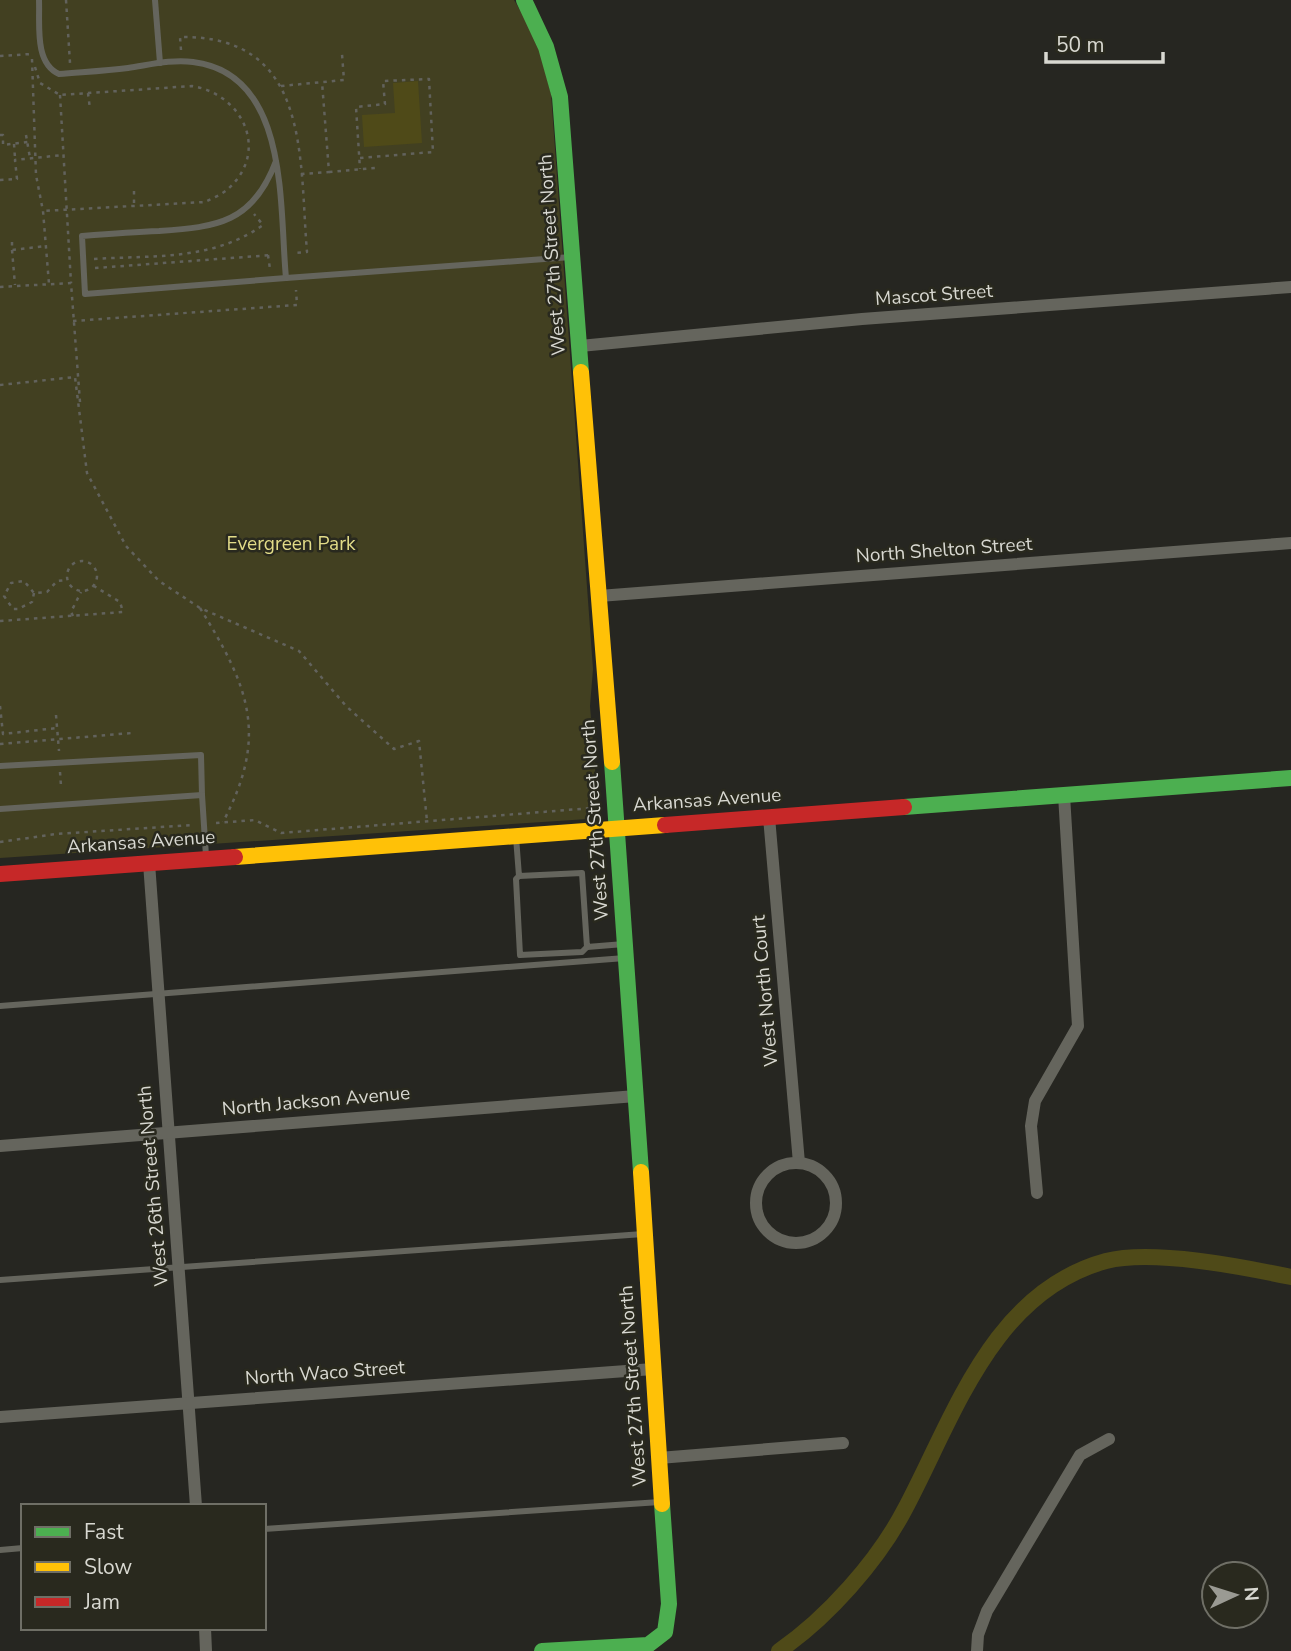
<svg xmlns="http://www.w3.org/2000/svg" width="1291" height="1651" font-family="'Nunito Sans',sans-serif">
	<style>
		.green { fill: #424021 }
		.water { fill: #4f4a18 }
		.lines { fill: none; stroke-linecap: round; stroke-linejoin: round }
		.canal { stroke: #4f4a18; stroke-width: 16 }
		.path { stroke: #62625c; stroke-width: 2.5; stroke-dasharray: 3.5 5; stroke-linecap: butt }
		.lane { stroke: #65655d; stroke-width: 6 }
		.street { stroke: #65655d; stroke-width: 12 }
		.fast { stroke: #4caf50; stroke-width: 16 }
		.slow { stroke: #ffc107; stroke-width: 16 }
		.jam { stroke: #c62828; stroke-width: 16 }
		.labels { text-anchor: middle; dominant-baseline: central; stroke-width: 5; stroke-linejoin: round; paint-order: stroke }
		.street-label { font-size: 19px; fill: #d8d8d1; stroke: #29291e }
		.park-label { font-size: 19px; fill: #e2dc88; stroke: #29291e }
	</style>
	<rect width="100%" height="100%" fill="#262621"/>
	<!-- green -->
	<path class="green" d="M0,0H514L536,37L551,94L593,669L590,706L598,805L595,813L588,819L0,858Z"/>
	<!-- water -->
	<path class="water" d="M418,81L422,143L364,147L362,115L395,113L393,83Z"/>
	<g class="lines">
		<!-- canal -->
		<path class="canal" d="M779,1651C827,1618 878,1561 905,1509C954,1417 992,1292 1106,1261C1153,1249 1243,1267 1291,1277"/>
		<!-- path -->
		<g class="path">
			<path d="M66,0L70,63"/>
			<path d="M181,50L180,37C311,35 299,157 307,252L294,253"/>
			<path d="M0,56L31,54"/>
			<path d="M32,59L36,175L43,211L49,284"/>
			<path d="M35,67L40,83L60,95L192,86C242,94 270,150 229,188C223,194 213,198 205,202L43,211"/>
			<path d="M281,86L344,80L342,54"/>
			<path d="M88,93L90,109"/>
			<path d="M60,95L71,283"/>
			<path d="M0,135H3V145L28,142"/>
			<path d="M26,135L30,158"/>
			<path d="M14,144L15,158"/>
			<path d="M360,158L433,152L429,79L383,81L385,104L356,107L360,169"/>
			<path d="M329,172L375,168"/>
			<path d="M301,174L329,172L322,82"/>
			<path d="M0,180L17,179L15,160L63,155"/>
			<path d="M134,191V206"/>
			<path d="M12,242V250L46,246"/>
			<path d="M12,250L15,285"/>
			<path d="M268,255L270,269"/>
			<path d="M94,259C155,255 212,261 263,225L254,214"/>
			<path d="M95,268L273,255"/>
			<path d="M0,287L71,283L80,402"/>
			<path d="M73,321L297,305L296,290"/>
			<path d="M0,385L75,377L87,473L126,546L159,581L200,608L299,651L346,706L394,749L419,741L427,821"/>
			<circle cx="82" cy="576" r="15"/>
			<path d="M34,593L32,602L18,609H13L4,596L11,583L24,581L34,593L47,592L57,581L67,580"/>
			<path d="M200,608C249,687 269,735 223,822"/>
			<path d="M73,616L71,612L81,592"/>
			<path d="M0,621L123,612L120,602L94,586"/>
			<path d="M0,706L3,734L57,728"/>
			<path d="M56,715L59,751"/>
			<path d="M0,744L132,733"/>
			<path d="M60,772L61,786"/>
			<path d="M216,823L255,820L281,833L592,808L600,810"/>
			<path d="M0,842L56,834L192,825"/>
		</g>
		<!-- lane -->
		<g class="lane">
			<path d="M39,0C40,24 34,63 59,74C82,72 105,71 128,68C149,65 172,59 193,62C290,74 279,206 286,278L85,294L82,236C107,234 133,232 159,231C217,227 253,223 276,161"/>
			<path d="M155,0L160,63"/>
			<path d="M286,278L571,257"/>
			<path d="M0,766L201,755L202,795"/>
			<path d="M0,809L202,795L206,856"/>
			<path d="M516,837L519,876L582,873L587,947L624,944"/>
			<path d="M519,876L516,879L520,955L582,952L587,947"/>
			<path d="M0,1006L625,958"/>
			<path d="M0,1280L643,1234"/>
			<path d="M264,1529L660,1502"/>
			<path d="M0,1550L23,1548"/>
		</g>
		<!-- street -->
		<g class="street">
			<path d="M580,346L862,319L1291,287"/>
			<path d="M599,596L1291,543"/>
			<path d="M769,817L799,1163"/>
			<path d="M149,863L196,1506"/>
			<path d="M0,1146L636,1096"/>
			<circle cx="796" cy="1203" r="40"/>
			<path d="M1037,1193L1031,1126L1035,1101L1078,1026L1064,795"/>
			<path d="M0,1417L653,1369"/>
			<path d="M659,1458L843,1443"/>
			<path d="M205,1628L206,1651"/>
			<path d="M977,1651L978,1635L987,1611L1080,1455L1109,1439"/>
		</g>
		<!-- fast -->
		<g class="fast">
			<path d="M524,0L546,47L560,97L581,372"/>
			<path d="M612,762L641,1172"/>
			<path d="M904,807L1291,778"/>
			<path d="M542,1651L648,1645L665,1632L669,1604L662,1504"/>
		</g>
		<!-- slow -->
		<g class="slow">
			<path d="M581,372L612,762"/>
			<path d="M235,857L665,825"/>
			<path d="M641,1172L662,1504"/>
		</g>
		<!-- jam -->
		<g class="jam">
			<path d="M665,825L904,807"/>
			<path d="M0,874L235,857"/>
		</g>
	</g>
	<g class="labels">
		<!-- street labels -->
		<g class="street-label">
			<text transform="translate(552 255) rotate(-94)">West 27th Street North</text>
			<text transform="translate(934 295) rotate(-4)">Mascot Street</text>
			<text transform="translate(944 550) rotate(-4)">North Shelton Street</text>
			<text transform="translate(707 800) rotate(-4)">Arkansas Avenue</text>
			<text transform="translate(595 820) rotate(-94)">West 27th Street North</text>
			<text transform="translate(141 842) rotate(-4)">Arkansas Avenue</text>
			<text transform="translate(765 991) rotate(-95)">West North Court</text>
			<text transform="translate(316 1101) rotate(-5)">North Jackson Avenue</text>
			<text transform="translate(153 1186) rotate(-95)">West 26th Street North</text>
			<text transform="translate(325 1373) rotate(-4)">North Waco Street</text>
			<text transform="translate(633 1386) rotate(-94)">West 27th Street North</text>
		</g>
		<!-- park labels -->
		<g class="park-label">
			<text x="291" y="544">Evergreen Park</text>
		</g>
	</g>
	<!-- legend -->
	<rect x="21" y="1504" width="245" height="126" fill="#29291e" stroke="#6f6f66" stroke-width="2"/>
	<rect x="35" y="1527" width="35" height="10" fill="#4caf50" stroke="#6f6f66" stroke-width="2"/>
	<text x="84" y="1539" font-size="21" fill="#d8d8d1">Fast</text>
	<rect x="35" y="1562" width="35" height="10" fill="#ffc107" stroke="#6f6f66" stroke-width="2"/>
	<text x="84" y="1574" font-size="21" fill="#d8d8d1">Slow</text>
	<rect x="35" y="1597" width="35" height="10" fill="#c62828" stroke="#6f6f66" stroke-width="2"/>
	<text x="84" y="1609" font-size="21" fill="#d8d8d1">Jam</text>
	<!-- north arrow -->
	<g transform="translate(1235 1595) rotate(86)"><circle r="33" fill="#29291e" stroke="#6f6f66" stroke-width="2"/>
	<path d="M0-5L12 26L0 18L-12 26Z" fill="#9a9a93"/>
	<text y="-10" font-size="19" font-weight="bold" text-anchor="middle" fill="#d8d8d1">N</text>
	</g>
	<!-- scale -->
	<path d="M1046 52v10h117v-10" fill="none" stroke="#d8d8d1" stroke-width="3.5"/>
	<text x="1056" y="52" font-size="21" fill="#d8d8d1" stroke="#29291e" stroke-width="5" paint-order="stroke">50 m</text>
</svg>
